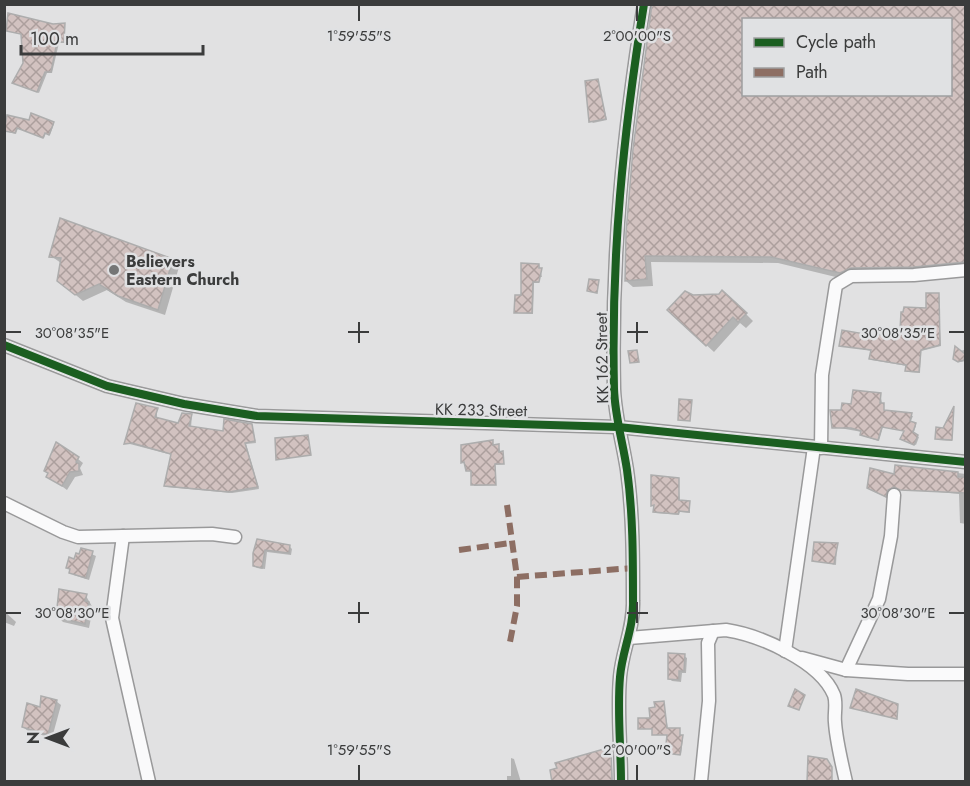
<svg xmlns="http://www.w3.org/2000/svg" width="970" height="786" font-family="Jost,sans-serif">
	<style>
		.shadow { fill: #0003; fill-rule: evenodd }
		.building { fill: url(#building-cross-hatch); stroke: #adadad; stroke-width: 1.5; fill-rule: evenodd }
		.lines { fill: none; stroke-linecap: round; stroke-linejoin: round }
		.minor-casing { stroke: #99999a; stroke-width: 15 }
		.minor { stroke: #fafafb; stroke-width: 12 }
		.quiet { stroke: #8d6e63; stroke-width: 6; stroke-dasharray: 12 6; stroke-linecap: butt }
		.cycleway-casing { stroke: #e0e1e3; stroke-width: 11 }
		.cycleway { stroke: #1b5e20; stroke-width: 8 }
		.ticks { fill: none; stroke: #3b3c3c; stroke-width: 2 }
		.poi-dot { fill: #757676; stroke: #e0e1e3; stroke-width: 2 }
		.labels { text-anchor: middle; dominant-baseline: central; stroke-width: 5; stroke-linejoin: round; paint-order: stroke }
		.poi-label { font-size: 16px; font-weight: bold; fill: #3b3c3c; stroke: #e0e1e3; text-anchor: start }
		.street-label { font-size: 16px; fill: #3b3c3c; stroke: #e0e1e3 }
		.ticks-label { font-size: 15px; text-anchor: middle; fill: #3b3c3c; stroke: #e0e1e3; stroke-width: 5; stroke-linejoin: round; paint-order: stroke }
	</style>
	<defs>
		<pattern id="building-cross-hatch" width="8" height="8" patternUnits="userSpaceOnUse" patternTransform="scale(1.5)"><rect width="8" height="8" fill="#d2c2c0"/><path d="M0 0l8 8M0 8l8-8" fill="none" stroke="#ac9f9d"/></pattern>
	</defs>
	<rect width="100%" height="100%" fill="#e1e1e2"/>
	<!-- shadow -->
	<g class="shadow">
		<path d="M653,4H966V269L844,279L778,263L651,262L653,286L633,287L626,281ZM744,20H950V94H744Z"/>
		<path d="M64,25L65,43H59L52,73H47L39,93L16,84L24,63L23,34L8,31Z"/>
		<path d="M598,81L607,120L593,123L591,121Z"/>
		<path d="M30,122L54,124L50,135L46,133L44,138L18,128L16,134L5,131Z"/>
		<path d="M51,256L172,260L179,267L165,315L126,302L107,290L83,301L59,281L61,263Z"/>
		<path d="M539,265L542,277H539V283H534L533,314L517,313Z"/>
		<path d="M938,294L941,346L921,351L920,373L909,372L907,366L872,360V351L841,345L896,341L902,333L928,310Z"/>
		<path d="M746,314L753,321L746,328L740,323L714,352L676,317Z"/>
		<path d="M966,349V361L961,362L955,358L956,353Z"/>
		<path d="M880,394L884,411L913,416L910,423L916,426L913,434L919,437L916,445L903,440L905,431L883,427L879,441L863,436L862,432L834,427L843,412Z"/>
		<path d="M954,408L952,441L938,440L937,439Z"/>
		<path d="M157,410V419L179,425L183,415H192L191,428L224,432L252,425L256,443L246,444L259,489L232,493L167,487L172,455L126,443Z"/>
		<path d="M308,437L311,455L277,459Z"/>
		<path d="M492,442L494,446L499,447L504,464L495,465L496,485L474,486L472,471H469L465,463L462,462Z"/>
		<path d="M78,459L83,463L80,468L83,475L75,477L67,490L48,476Z"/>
		<path d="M896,466L966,474V524L960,523L959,494L896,488L889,491L887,498L868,488L895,476Z"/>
		<path d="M678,479L680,502L690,504V513L680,512L679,515L656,513L655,506L652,505Z"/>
		<path d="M258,541L289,546L292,549L291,555L267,552L265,569L257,568L254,565Z"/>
		<path d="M837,544L836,565L814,560Z"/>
		<path d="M82,550L96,556L89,580L74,575L68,568Z"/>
		<path d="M86,596L93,608L89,628L63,622L58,617Z"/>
		<path d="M4,611L16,622L14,626L4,622Z"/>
		<path d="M684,656L687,658L686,673H682L681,682L672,681L669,678Z"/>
		<path d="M56,701L61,705L52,738L28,731L23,727L41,709Z"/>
		<path d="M664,704L668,729L680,730V736L683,738L681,755L667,752L668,735H655L654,729L639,728L652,720Z"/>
		<path d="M611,749L613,782H553Z"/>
		<path d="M511,758L514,759L521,782H507V776H511Z"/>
	</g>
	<!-- building -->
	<g class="building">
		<path d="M652,4H966V262L914,267L851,268L840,273L771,257L645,256L647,279L625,281L626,233L633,149ZM744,20H951V94H744Z"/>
		<path d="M8,13L53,24L65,23L64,42H57L51,72H45L37,92L12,83L23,63L21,34L6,31Z"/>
		<path d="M598,79L606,119L589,122L585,81Z"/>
		<path d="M31,113L54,122L49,135L45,133L43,138L17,128L15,133L4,131L7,115L29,120Z"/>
		<path d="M60,218L173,259L158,310L118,296L99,284L75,295L57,281L61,258L49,257Z"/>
		<path d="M521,263L539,264V268H542L539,282H533L532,313H514L515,295H521Z"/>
		<path d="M589,279L599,280L597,293L587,291Z"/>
		<path d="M722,290L747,313L738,322L733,317L706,346L667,310L685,291L693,295L719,294Z"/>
		<path d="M926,293H939L940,345L921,350L919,372L905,371L906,365L869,359L871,350L839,346L842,330L876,336L877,334L895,339V331H900L901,312H903L904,307L926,308Z"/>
		<path d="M955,346L965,354L964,360L958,362L953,359Z"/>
		<path d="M637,350L639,362L630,363L628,351Z"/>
		<path d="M853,390L881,393L880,403H884V410L912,413L910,421L916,423L913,432L918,435L914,445L900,439L904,431L882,427L878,440L860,435L861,431L851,428H832L830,410H841L842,403L851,404Z"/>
		<path d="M679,399L692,400L690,421L678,420Z"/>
		<path d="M136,403L158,408L155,417L178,423L182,413L192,414L189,426L223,431L224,419L252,424L255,441L245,443L258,487L229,492L164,486L171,454L132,443L124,444Z"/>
		<path d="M954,406L952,440L935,439L936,427L943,428Z"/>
		<path d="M308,435L311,455L276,460L275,438Z"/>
		<path d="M493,440V445L499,444V452L503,451L504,464H495L496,485H471V471H466L464,462L461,463V445Z"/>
		<path d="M56,442L79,457L76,462L79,464V471L70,472L62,486L46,477L48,473L44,471Z"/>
		<path d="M895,465L958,472V477H966V493L900,490L894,487L888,490L886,497L867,488L870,468L894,474Z"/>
		<path d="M651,475L679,478V500L690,501L689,512L679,511L678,514L653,512L654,505L651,506Z"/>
		<path d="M257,539L290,545L289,553L265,550L262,568L253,566V553Z"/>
		<path d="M814,542L838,543L834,564L812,561Z"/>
		<path d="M81,548L93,551L86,578L69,573L70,569L66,568L69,557L74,559L76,553L79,554Z"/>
		<path d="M59,589L87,594L85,601L89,602L85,624L56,617Z"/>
		<path d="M668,653L685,654L684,671H679V680L668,679Z"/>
		<path d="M795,689L805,695L799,710L788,706Z"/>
		<path d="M856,689L898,704L897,719L850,708Z"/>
		<path d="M41,696L57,700L48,735L22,727L27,703L40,707Z"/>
		<path d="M664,701L667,728H680V735H683L680,755L665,753L667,735H652V729H638V718H650L649,708L655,707L654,702Z"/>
		<path d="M611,747L612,782H552L550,770L557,768L555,763Z"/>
		<path d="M808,756L827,759L832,767V782H807Z"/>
	</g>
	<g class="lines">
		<defs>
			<g id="minor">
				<path d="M4,345L107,386L184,404L257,416L618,427L966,462"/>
				<path d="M821,448L822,375L836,285L851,276L914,275L966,270"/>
				<path d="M4,503L63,532L78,537L212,534L235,537"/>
				<path d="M123,536L112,618L149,782"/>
				<path d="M629,638L726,630C759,635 820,661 834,695C837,703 834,714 835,722C836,740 842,764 846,782"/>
				<path d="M785,651L814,447"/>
				<path d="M802,658L846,670L908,674H966"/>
				<path d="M846,670L879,599L891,536L894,495"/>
				<path d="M701,781L709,701L708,643L713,631"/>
				<path d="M621,782C621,747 617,711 620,677C622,651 634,628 633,601C633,557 633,513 627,470C623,443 615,417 614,389C611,257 623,134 644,4"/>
			</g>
		</defs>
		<!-- minor casing -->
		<use href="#minor" class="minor-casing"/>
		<!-- minor -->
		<use href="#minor" class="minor"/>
		<!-- quiet -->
		<g class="quiet">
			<path d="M507,505L517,577V606L509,647"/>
			<path d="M459,550L511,543"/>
			<path d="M517,577L633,568"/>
		</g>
		<defs>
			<g id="cycleway">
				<path d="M4,345L107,386L184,404L257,416L618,427L966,462"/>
				<path d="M621,782C621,747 617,711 620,677C622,651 634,628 633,601C633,557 633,513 627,470C623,443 615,417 614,389C611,257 623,134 644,4"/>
			</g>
		</defs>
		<!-- cycleway casing -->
		<use href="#cycleway" class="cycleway-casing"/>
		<!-- cycleway -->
		<use href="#cycleway" class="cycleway"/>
	</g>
	<!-- ticks -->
	<path class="ticks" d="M359,6V21M637,6V21M359,322V343M637,322V343M6,332H21M348,332H369M627,332H648M949,332H964M359,602V623M637,602V623M6,613H21M348,613H369M627,613H648M949,613H964M359,765V780M637,765V780"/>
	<!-- markers -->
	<circle class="poi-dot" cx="114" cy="270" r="6"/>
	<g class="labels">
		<!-- poi labels -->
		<g class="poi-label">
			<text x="126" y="261">Believers<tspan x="126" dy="18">Eastern Church</tspan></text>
		</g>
		<!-- street labels -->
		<g class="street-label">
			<text transform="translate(602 358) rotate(-91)">KK 162 Street</text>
			<text transform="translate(481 410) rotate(1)">KK 233 Street</text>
		</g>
	</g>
	<g class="ticks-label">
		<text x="359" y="41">1°59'55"S</text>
		<text x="637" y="41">2°00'00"S</text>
		<text x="898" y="338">30°08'35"E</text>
		<text x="72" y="338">30°08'35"E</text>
		<text x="898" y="618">30°08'30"E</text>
		<text x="72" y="618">30°08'30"E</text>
		<text x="359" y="755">1°59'55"S</text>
		<text x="637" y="755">2°00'00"S</text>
	</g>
	<!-- border -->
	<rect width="970" height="786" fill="none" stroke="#3b3c3c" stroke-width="12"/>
	<!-- legend -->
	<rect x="742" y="18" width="210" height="78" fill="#e0e1e3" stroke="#9e9fa0" stroke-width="1.5"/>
	<rect x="754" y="38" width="30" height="9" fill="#1b5e20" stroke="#9e9fa0" stroke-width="1.5"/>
	<text x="796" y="48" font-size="18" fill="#3b3c3c">Cycle path</text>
	<rect x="754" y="68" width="30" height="9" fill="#8d6e63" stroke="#9e9fa0" stroke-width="1.5"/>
	<text x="796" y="78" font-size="18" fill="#3b3c3c">Path</text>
	<!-- north arrow -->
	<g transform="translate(48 738) rotate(270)" stroke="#e0e1e3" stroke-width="4.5" paint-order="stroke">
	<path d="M0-4.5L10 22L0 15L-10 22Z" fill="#3b3c3c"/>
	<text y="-9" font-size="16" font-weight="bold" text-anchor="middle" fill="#3b3c3c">N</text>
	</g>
	<!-- scale -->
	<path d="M21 45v9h182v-9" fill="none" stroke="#3b3c3c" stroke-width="3"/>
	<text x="30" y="45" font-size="18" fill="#3b3c3c" stroke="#e0e1e3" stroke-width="4.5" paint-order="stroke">100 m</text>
</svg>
